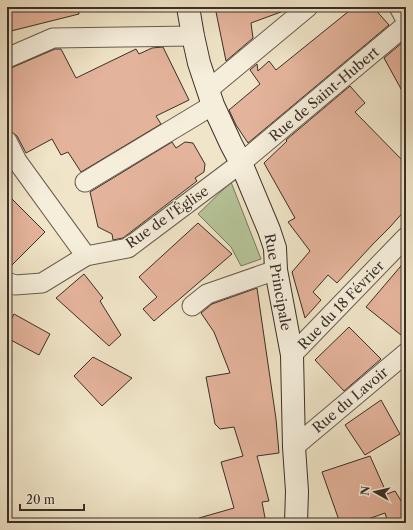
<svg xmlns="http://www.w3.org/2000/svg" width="413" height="530" font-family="'Libre Caslon Text',serif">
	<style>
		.green { fill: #b6c599; stroke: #787a60 }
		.building { fill: #e4b39b; stroke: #3a2f28 }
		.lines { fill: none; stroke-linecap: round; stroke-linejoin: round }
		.street-casing { stroke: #685c50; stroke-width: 21 }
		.secondary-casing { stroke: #3a2f28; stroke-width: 24 }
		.street { stroke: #f5eedb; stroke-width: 19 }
		.secondary { stroke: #f5eedb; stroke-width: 22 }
		.labels { text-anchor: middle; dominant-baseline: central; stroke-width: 3; stroke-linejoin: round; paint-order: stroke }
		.street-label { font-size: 14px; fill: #3a2f28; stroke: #f5eedb }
	</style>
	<rect width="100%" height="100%" fill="#f0e5c8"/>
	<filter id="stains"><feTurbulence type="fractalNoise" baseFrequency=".005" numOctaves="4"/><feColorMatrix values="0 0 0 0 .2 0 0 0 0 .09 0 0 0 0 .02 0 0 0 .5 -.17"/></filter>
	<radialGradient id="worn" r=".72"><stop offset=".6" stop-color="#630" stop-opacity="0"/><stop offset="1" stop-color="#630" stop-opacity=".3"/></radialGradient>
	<!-- green -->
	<path class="green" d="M231,182L261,259L241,266L231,247L198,214Z"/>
	<!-- building -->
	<g class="building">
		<path d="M7,7H78L79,14L7,32Z"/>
		<path d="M215,7H289V9L251,23L253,38L226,61Z"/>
		<path d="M354,7H373L389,25L248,143L236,125L229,110L260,84L250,70L257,64L258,71L269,61L276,70Z"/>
		<path d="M403,42L406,46V98L384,58Z"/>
		<path d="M163,47L189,100L156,116L161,124L81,172L68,152L61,155L52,139L26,153L17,136L10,131L7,125V69L11,68L55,49H61L76,78L136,49L139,54L152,48Z"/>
		<path d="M350,86L365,103L355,112L406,164V209L390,227L373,244L337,283L328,275L313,292L321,300L305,318L292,272L310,251L288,222L295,218L264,163L287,141L286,140Z"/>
		<path d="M172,142L176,148L185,142L193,143L205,164L204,172L195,178L197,181L123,238L113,240L112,234L98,227L90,192Z"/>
		<path d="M7,194L45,232L7,270Z"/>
		<path d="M198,223L232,254L154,321L143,309L157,297L139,277Z"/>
		<path d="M406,260V339L366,307Z"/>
		<path d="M84,274L103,298L100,301L121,335L109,346L56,298Z"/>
		<path d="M257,288L276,419L279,453L257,456L269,501L262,502L266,523H199V518L234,508L221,462L243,456L234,427L220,429L215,424L206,377L230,373L214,332L201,313L212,304Z"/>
		<path d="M14,314L50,334L39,355L7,338V327Z"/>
		<path d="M349,327L381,359L344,391L315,360Z"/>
		<path d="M93,357L132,378L102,406L74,376Z"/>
		<path d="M381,400L400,434L365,455L345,425Z"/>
		<path d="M370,456L387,494L395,491L403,504L406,509V523H388L385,513L357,523H340L322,472Z"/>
	</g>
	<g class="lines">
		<defs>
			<g id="street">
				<path d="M399,7L406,20"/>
				<path d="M7,58L53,38L193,36"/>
				<path d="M208,90L308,7"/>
				<path d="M7,141L17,161L86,256"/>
				<path d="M85,182L213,105"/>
				<path d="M7,282L15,285L42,283L86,256L128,248L241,163L406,25"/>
				<path d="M192,306L207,294L276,270"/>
				<path d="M292,355L406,237"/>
				<path d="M294,447L406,353"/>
			</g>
			<path id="secondary" d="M188,7L193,36L199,63L213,105L231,144L241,163L269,230L275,248L276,270L292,355L294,447L297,491L296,523"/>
		</defs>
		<!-- street casing -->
		<use href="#street" class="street-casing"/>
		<!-- secondary casing -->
		<use href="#secondary" class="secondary-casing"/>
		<!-- street -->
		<use href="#street" class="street"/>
		<!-- secondary -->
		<use href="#secondary" class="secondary"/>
	</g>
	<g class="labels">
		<!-- street labels -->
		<g class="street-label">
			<text transform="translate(324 94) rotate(-40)">Rue de Saint-Hubert</text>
			<text transform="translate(167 217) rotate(-35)">Rue de l'Église</text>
			<text transform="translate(278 282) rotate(80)">Rue Principale</text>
			<text transform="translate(341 305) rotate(-46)">Rue du 18 Février</text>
			<text transform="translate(350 400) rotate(-40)">Rue du Lavoir</text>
		</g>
	</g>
	<!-- margin -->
	<rect width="413" height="530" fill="none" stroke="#f0e5c8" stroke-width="24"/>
	<rect x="8" y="8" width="397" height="514" fill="none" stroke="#3a2f28" stroke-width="2"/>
	<rect x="12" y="12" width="389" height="506" fill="none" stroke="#3a2f28"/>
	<!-- north arrow -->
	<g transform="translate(375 492) rotate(278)" stroke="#f5eedb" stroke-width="3" paint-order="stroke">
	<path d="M0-3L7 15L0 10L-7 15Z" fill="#3a2f28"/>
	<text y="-6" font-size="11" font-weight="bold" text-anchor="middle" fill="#3a2f28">N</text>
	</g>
	<!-- scale -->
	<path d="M20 504v6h64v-6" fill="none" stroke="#3a2f28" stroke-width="2"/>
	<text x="26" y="504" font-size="12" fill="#3a2f28" stroke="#f5eedb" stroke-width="3" paint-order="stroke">20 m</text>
	<rect width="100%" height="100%" filter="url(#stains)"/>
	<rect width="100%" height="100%" fill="url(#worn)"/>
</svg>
